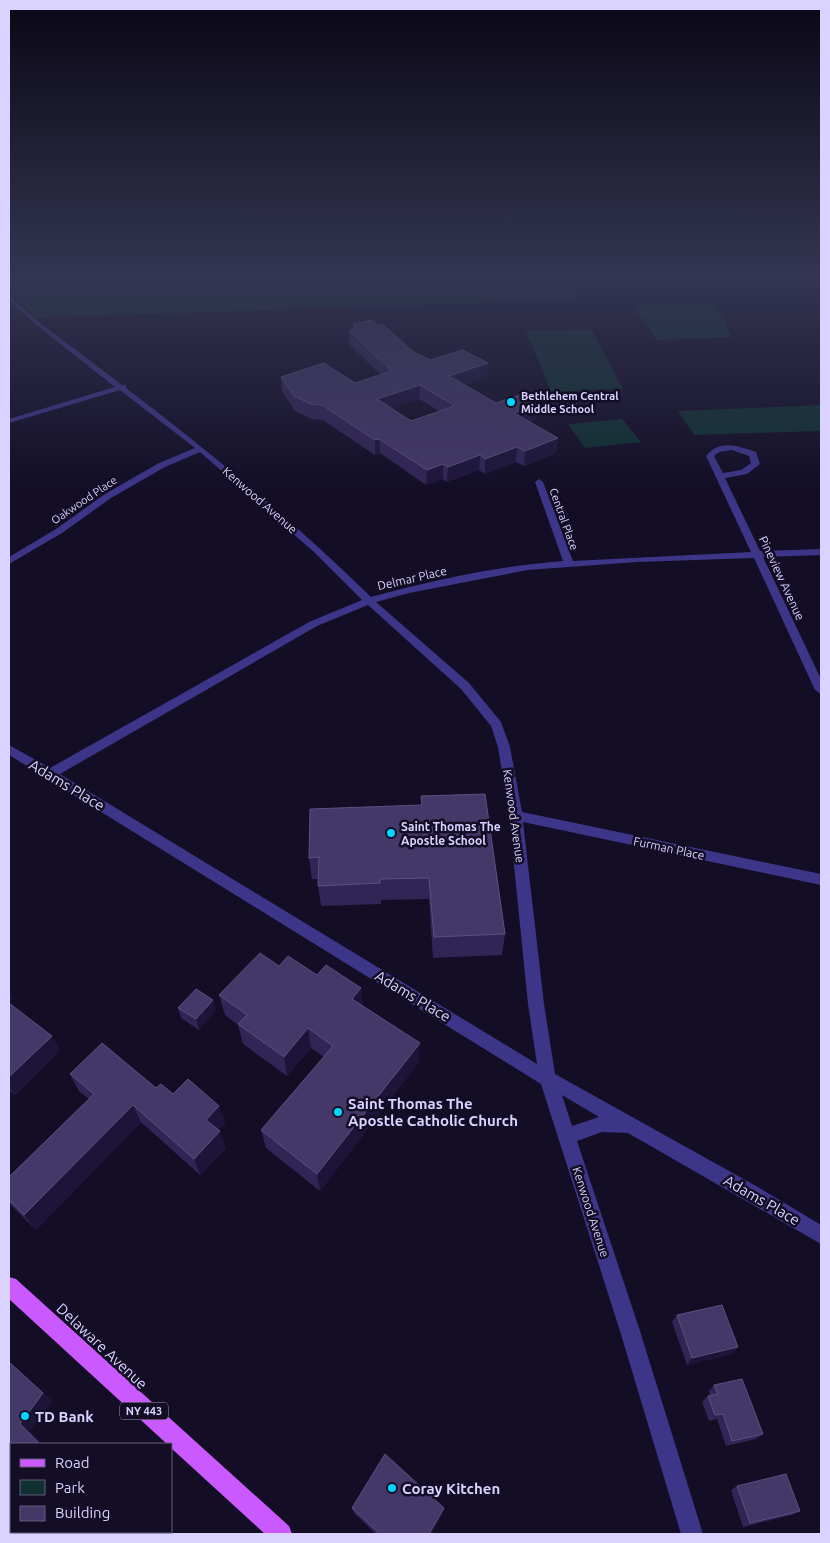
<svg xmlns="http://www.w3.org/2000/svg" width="830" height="1543" font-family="Ubuntu,sans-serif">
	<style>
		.green { fill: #103031 }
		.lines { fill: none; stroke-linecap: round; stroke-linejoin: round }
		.minor { fill: #3d3588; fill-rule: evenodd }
		.major { fill: #ca59ff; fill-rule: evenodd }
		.wall { fill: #312555; fill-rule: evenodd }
		.shaded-wall { fill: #1d143a }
		.building { fill: #433867; stroke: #5b507f; fill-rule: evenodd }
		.poi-dot { fill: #00d6fd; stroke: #130d26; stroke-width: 2 }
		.labels { text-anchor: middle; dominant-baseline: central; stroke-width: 5; stroke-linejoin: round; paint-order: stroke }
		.far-poi-label { font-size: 11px; font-weight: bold; fill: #dad2ff; stroke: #130d26; text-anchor: start }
		.far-street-label { font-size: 11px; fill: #dad2ff; stroke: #130d26 }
		.shield { fill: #130d26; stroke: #9e97be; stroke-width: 1 }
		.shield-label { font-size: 11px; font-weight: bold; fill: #dad2ff }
		.street-label { font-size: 12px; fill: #dad2ff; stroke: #130d26 }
		.poi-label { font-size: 12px; font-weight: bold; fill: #dad2ff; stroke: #130d26; text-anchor: start }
		.near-street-label { font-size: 15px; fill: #dad2ff; stroke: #130d26 }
		.near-poi-label { font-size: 15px; font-weight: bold; fill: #dad2ff; stroke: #130d26; text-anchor: start }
	</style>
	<rect width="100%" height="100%" fill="#130d26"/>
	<!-- green -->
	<g class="green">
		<path d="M9,276H563L578,299L37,318L9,291Z"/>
		<path d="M708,303L717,307L732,337L657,340L634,308L645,304Z"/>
		<path d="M591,329L623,389L551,392L526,331Z"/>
		<path d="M821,405V431L694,435L678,411Z"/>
		<path d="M622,419L641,442L585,448L568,424Z"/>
	</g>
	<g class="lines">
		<!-- minor -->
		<path class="minor" d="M9,295L39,322L122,385H126V388C212,453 294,522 371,597C433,580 499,566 563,561L535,482L539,479L543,482L573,561L751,552L706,456C720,439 738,446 756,452L760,464L747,474L725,478L760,551L821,549V555L763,557L821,679V694L815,690L754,558L637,562L528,570L409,593L376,602L469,683L501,722L510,747L522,812L821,874V885L523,822L544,1004L555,1074L756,1186L821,1225V1244L628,1133L602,1132L577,1141L640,1331L703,1534H681L620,1331L541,1084L9,755V745L50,768L309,622L362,600L315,553L200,452L165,467L111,498L62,533L9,564V557L56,529L105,494L159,463L195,448L120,390L9,423V419L115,387L35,324L9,300ZM732,450L749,456L751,463L741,470L723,473L714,456L719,452ZM368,605L461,689L491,726L498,747L509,816L528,1004L537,1064L60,774L317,626ZM562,1095L599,1117L572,1126Z"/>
		<!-- major -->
		<path class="major" d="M9,1277L16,1279L289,1526L292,1534H265L171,1448V1444H167L9,1299Z"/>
	</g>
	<!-- wall -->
	<g class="wall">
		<path d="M353,324L378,325L415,353L431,360L488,363L487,377L464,385L496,403L537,405L536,419L529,422L558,438L556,453L524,466L516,462L485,474L479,470L447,482L443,479L426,485L380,453L375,455L323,420L312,419L295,411L282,391L281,377L355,383L381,375L349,344V331L353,328ZM419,399L439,411L411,421L392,408Z"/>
		<path d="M421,796L505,934L502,955L433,958L429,899L381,900V904L321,906L318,886L319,879H312L309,858L421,805Z"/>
		<path d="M279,966L363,1006L419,1062L320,1191L266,1148L261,1130L324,1057L311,1048L287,1076L243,1044L238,1025L225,1015L219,995Z"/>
		<path d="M9,1003L60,1050L15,1095L9,1090Z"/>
		<path d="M178,1008L216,1010L199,1030L181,1018Z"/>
		<path d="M70,1074L156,1088L173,1094L219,1106L225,1123L218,1130L226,1148L200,1175L141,1122L36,1230L9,1203V1177L89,1099L79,1091Z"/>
		<path d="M677,1315L738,1347L732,1354L687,1365L672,1322Z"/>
		<path d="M714,1385L763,1434L756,1439L726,1446L717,1419L709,1421L702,1402L708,1396H710L709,1391Z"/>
		<path d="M737,1486L800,1511L792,1515L743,1527L731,1490Z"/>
		<path d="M352,1508H444L443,1513L431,1534H376L354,1513Z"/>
	</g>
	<!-- shaded-wall -->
	<g class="shaded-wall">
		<path d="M488,363L487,377L448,390L449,376Z"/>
		<path d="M420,385L419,399L377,413V399Z"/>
		<path d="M537,405L536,419L513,428L514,413Z"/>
		<path d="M558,438L556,453L524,466L525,451Z"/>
		<path d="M379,439L380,453L375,455V440Z"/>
		<path d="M517,447L516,462L485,474V459Z"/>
		<path d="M480,455L479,470L447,482L448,467Z"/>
		<path d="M443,464V479L426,485L427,470Z"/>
		<path d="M361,988L363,1008L352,999Z"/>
		<path d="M9,990L13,998L9,1002Z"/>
		<path d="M213,1000L216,1010L199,1030L196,1019Z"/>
		<path d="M308,1028L311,1048L287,1076L284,1057Z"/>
		<path d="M52,1036L60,1050L15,1095L9,1086V1077Z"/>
		<path d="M420,1043L419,1062L320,1191L317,1174Z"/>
		<path d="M133,1105L141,1122L36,1230L24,1215Z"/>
		<path d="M219,1106L225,1123L212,1136L206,1120Z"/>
		<path d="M220,1131L226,1148L200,1175L194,1159Z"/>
		<path d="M738,1347L732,1354L687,1365L692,1358Z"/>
		<path d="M9,1362L53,1401L30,1431L43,1444H37L20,1424Z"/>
		<path d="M444,1508L443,1513L431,1534H429Z"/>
		<path d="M103,1532H119L117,1534H101Z"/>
	</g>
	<!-- building -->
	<g class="building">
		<path d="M372,320L378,325L382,324L415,353L431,360L462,350L488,363L449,376L496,403L520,395L537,405L514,413L558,438L525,451L517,447L485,459L480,455L448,467L443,464L427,470L379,439L375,440L322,405L311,404L294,396L281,377L324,363L355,383L392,371L349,331L355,327L353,324ZM420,385L455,406L411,421L377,399Z"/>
		<path d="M485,794L505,934L434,937L429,878L380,879V883L318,886L319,857L309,858L310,809L422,805L421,796Z"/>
		<path d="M260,953L279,966L288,956L317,975L326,965L361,988L352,999L420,1043L317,1174L261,1130L333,1046L308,1028L284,1057L238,1024L247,1015L219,995Z"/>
		<path d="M196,989L213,1000L196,1019L178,1008Z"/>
		<path d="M9,1003L52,1036L9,1077Z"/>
		<path d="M102,1043L156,1088L161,1084L173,1094L188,1079L219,1106L206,1120L220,1131L194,1159L133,1105L24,1215L9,1200V1177L94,1094L70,1074Z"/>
		<path d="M722,1305L738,1347L692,1358L677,1315Z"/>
		<path d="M9,1362L43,1393L20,1424L38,1442L37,1444H11V1459L9,1456Z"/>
		<path d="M742,1379L763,1434L732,1441L723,1414L715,1415L708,1396L718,1394L714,1385Z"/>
		<path d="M385,1454L444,1508L429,1534H380L352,1508Z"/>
		<path d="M786,1474L800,1511L750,1523L737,1486Z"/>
		<path d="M12,1532H103L101,1534H10Z"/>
	</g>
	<!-- sky -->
	<linearGradient id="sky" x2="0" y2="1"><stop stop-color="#0a0715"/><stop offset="0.56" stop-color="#333552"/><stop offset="1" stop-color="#333552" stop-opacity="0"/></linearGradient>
	<rect width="830" height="492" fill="url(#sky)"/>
	<!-- markers -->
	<g class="poi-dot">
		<circle cx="511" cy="402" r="5"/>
		<circle cx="391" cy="833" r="5"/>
		<circle cx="338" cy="1112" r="5"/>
		<circle cx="25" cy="1416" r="5"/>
		<circle cx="392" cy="1488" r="5"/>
	</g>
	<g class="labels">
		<!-- far-poi labels -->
		<g class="far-poi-label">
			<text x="521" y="396">Bethlehem Central<tspan x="521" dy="13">Middle School</tspan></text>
		</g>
		<!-- far-street labels -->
		<g class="far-street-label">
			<text transform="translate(84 500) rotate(-34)">Oakwood Place</text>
			<text transform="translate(564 519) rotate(70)">Central Place</text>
		</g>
		<!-- shield labels -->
		<rect class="shield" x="120" y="1402.5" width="48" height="17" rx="4"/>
		<g class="shield-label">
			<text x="144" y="1411">NY 443</text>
		</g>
		<!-- street labels -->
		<g class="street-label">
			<text transform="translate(260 500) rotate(41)">Kenwood Avenue</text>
			<text transform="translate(412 578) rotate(-13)">Delmar Place</text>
			<text transform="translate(782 578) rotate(65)">Pineview Avenue</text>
			<text transform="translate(514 816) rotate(82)">Kenwood Avenue</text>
			<text transform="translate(669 848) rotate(12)">Furman Place</text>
			<text transform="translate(591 1212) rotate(72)">Kenwood Avenue</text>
		</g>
		<!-- poi labels -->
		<g class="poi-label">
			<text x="401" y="826">Saint Thomas The<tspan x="401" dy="14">Apostle School</tspan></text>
		</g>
		<!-- near-street labels -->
		<g class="near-street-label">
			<text transform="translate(67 785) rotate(31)">Adams Place</text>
			<text transform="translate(413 996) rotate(31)">Adams Place</text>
			<text transform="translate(762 1200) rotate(30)">Adams Place</text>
			<text transform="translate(102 1346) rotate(43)">Delaware Avenue</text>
		</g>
		<!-- near-poi labels -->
		<g class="near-poi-label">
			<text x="348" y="1103">Saint Thomas The<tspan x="348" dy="17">Apostle Catholic Church</tspan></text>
			<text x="35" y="1416">TD Bank</text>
			<text x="402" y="1488">Coray Kitchen</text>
		</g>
	</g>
	<!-- border -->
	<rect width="830" height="1543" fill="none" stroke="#dad2ff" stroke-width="20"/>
	<!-- legend -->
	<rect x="10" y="1443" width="162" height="90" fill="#130d26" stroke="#635c7d"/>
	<rect x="20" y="1459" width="25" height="8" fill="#ca59ff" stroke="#635c7d"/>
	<text x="55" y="1468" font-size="15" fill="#dad2ff">Road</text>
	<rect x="20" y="1480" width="25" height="15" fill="#103031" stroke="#635c7d"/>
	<text x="55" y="1493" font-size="15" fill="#dad2ff">Park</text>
	<rect x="20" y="1506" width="25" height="15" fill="#433867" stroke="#635c7d"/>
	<text x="55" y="1518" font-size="15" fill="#dad2ff">Building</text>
</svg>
